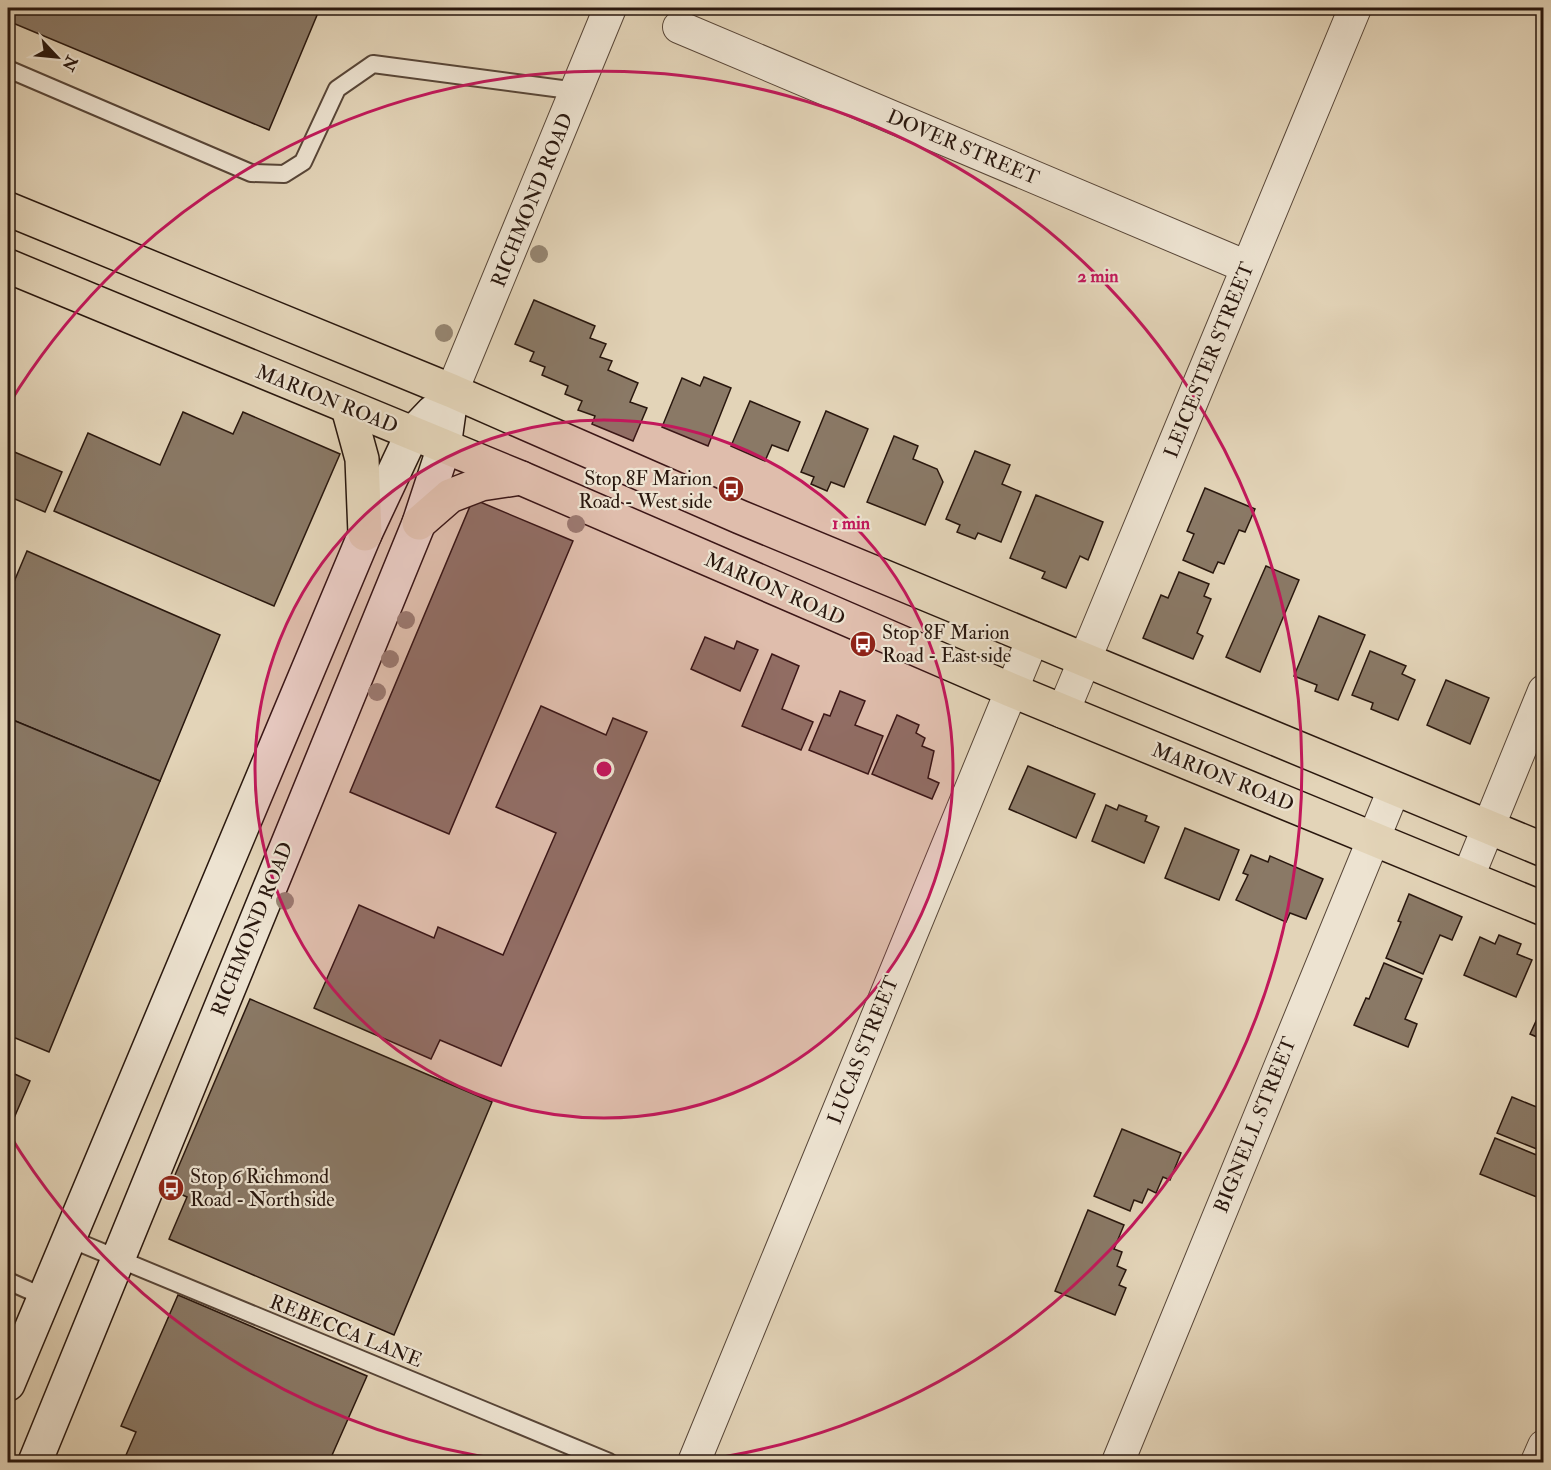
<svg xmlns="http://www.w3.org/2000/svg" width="1551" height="1470" font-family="'IM FELL Double Pica',serif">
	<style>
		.building { fill: #8a7966; stroke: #29170e; stroke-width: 1.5 }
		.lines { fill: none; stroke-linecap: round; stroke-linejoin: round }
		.lane-casing { stroke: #584638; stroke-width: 20 }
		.street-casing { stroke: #584638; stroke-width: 34 }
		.secondary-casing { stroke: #29170e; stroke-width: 36 }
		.primary-casing { stroke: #29170e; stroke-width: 36 }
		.lane { stroke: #ede3d1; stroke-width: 16 }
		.street { stroke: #ede3d1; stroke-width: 32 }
		.secondary { stroke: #ede3d1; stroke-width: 33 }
		.primary { stroke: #e3d4b8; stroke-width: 33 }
		.tree { fill: #968672 }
		.ring { fill: none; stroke: #c2185b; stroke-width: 3 }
		.labels { text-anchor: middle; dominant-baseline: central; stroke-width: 4.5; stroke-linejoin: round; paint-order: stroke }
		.street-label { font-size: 20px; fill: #29170e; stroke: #ede3d1 }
		.poi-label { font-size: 20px; fill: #29170e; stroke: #ede3d1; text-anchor: start }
		.centre { fill: #c2185b; stroke: #ede3d1; stroke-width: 3 }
		.ring-label { font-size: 18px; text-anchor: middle; font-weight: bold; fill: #c2185b; stroke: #ede3d1; stroke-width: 4.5; stroke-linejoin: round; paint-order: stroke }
	</style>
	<rect width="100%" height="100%" fill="#e3d4b8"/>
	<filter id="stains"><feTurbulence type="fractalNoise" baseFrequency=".00333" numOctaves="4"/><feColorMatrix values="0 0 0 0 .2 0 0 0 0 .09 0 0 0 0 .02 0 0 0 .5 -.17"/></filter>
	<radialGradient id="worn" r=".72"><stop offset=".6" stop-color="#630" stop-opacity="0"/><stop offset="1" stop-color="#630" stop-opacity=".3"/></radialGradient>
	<!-- building -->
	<g class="building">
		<path d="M8,8H320L269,130L8,21Z"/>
		<path d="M534,300L595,326L590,338L606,344L600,357L612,361L608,370L638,383L630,402L647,408L633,441L592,424L595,416L578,410L582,401L565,394L568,386L542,375L545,367L530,361L534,352L515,344Z"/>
		<path d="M704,377L731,388L708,446L662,427L682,378L700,386Z"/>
		<path d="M750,401L800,422L788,451L772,445L765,461L731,446Z"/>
		<path d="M826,411L868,429L844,487L831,482L827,491L811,484L814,477L801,472Z"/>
		<path d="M183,412L233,434L243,412L340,454L274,606L54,511L88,433L160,465Z"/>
		<path d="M894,436L918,446L913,459L937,469L943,482L925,525L867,502Z"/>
		<path d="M12,451L62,472L45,512L8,496V458Z"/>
		<path d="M975,451L1010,465L1002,484L1021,492L1001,542L978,533L975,539L957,532L960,525L946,519Z"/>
		<path d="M1205,488L1255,509L1245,532L1239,530L1224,564L1218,562L1213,573L1183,560L1194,534L1187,531Z"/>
		<path d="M1036,495L1103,522L1088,560L1080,556L1066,588L1042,578L1045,572L1010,558Z"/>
		<path d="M473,499L573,541L449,834L350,792Z"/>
		<path d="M27,551L220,635L160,781L8,718V596Z"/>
		<path d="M1266,566L1299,580L1260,672L1226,657Z"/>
		<path d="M1179,572L1209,584L1204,596L1211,599L1197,633L1203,636L1193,659L1143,638L1161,595L1168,598Z"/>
		<path d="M1319,616L1365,635L1338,700L1315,691L1317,685L1294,676Z"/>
		<path d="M705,637L734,649L737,641L758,650L740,691L691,669Z"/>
		<path d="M1370,651L1406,666L1402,674L1415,680L1398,720L1371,709L1373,703L1352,695Z"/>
		<path d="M772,654L799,666L782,709L813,722L801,750L742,726Z"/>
		<path d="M1446,680L1489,698L1470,744L1427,725Z"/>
		<path d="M840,691L865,701L855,725L883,736L868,774L809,750L824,714L830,716Z"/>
		<path d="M541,706L606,735L613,718L647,732L501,1066L440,1040L431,1059L314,1008L359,905L434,938L438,927L503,955L556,833L496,807Z"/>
		<path d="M897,715L919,725L916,733L925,738L922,746L934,751L928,778L939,783L932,799L872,774Z"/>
		<path d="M8,718L160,781L49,1052L8,1035Z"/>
		<path d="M1028,766L1095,794L1076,838L1009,809Z"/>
		<path d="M1106,805L1117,810L1119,805L1147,816L1145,821L1159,827L1144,863L1092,841Z"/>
		<path d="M1185,828L1239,850L1219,900L1165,878Z"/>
		<path d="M1251,855L1268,862L1270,856L1323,879L1306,919L1290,913L1286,922L1236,900L1248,875L1243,873Z"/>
		<path d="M1409,894L1462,917L1452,940L1440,935L1423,974L1386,958L1401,922L1398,921Z"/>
		<path d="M1499,935L1521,944L1517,954L1532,960L1516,997L1464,975L1480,937L1495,944Z"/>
		<path d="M1384,963L1422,979L1405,1019L1417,1024L1408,1047L1354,1025L1366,998L1369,999Z"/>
		<path d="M250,999L492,1102L394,1335L169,1239L187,1197L169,1189Z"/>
		<path d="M1544,1004V1040L1530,1034Z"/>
		<path d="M8,1071L30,1081L8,1132Z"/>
		<path d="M1512,1097L1544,1110V1152L1497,1133Z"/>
		<path d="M1122,1129L1181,1153L1170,1180L1163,1177L1156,1193L1148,1189L1142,1203L1134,1200L1130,1211L1094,1196Z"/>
		<path d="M1495,1138L1544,1158V1200L1480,1174Z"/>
		<path d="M1088,1210L1124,1225L1114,1249L1122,1252L1117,1266L1126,1270L1119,1285L1126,1288L1115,1315L1055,1291Z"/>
		<path d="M178,1295L367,1376L329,1462H123L136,1432L121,1426Z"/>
	</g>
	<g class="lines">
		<defs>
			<g id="lane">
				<path d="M8,69L251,173L284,174L303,162L337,89L373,64L577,91"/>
				<path d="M68,1238L609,1462"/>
				<path d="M8,1281L44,1297"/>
			</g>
			<g id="street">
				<path d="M679,27L1247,267"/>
				<path d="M452,391L610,8"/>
				<path d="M1063,712L1355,8"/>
				<path d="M1468,877L1544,691"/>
				<path d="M694,1462L1033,638"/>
				<path d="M1118,1462L1394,789"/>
				<path d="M1537,1462L1544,1446"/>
			</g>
			<g id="secondary">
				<path d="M8,1384L365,534L412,434L433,412"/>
				<path d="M35,1462L419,523L444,447L452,391"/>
			</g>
			<g id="primary">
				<path d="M8,209L452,391L740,517L1544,850"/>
				<path d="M8,266L521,478L1011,690L1544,909"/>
				<path d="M348,408L362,459L365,534"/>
				<path d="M419,523L450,496L481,484L521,478"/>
			</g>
		</defs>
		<!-- lane casing -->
		<use href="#lane" class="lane-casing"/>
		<!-- street casing -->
		<use href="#street" class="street-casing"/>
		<!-- secondary casing -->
		<use href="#secondary" class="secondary-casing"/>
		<!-- primary casing -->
		<use href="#primary" class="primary-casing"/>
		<!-- lane -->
		<use href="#lane" class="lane"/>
		<!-- street -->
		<use href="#street" class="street"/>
		<!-- secondary -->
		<use href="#secondary" class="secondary"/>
		<!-- primary -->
		<use href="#primary" class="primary"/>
	</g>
	<!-- trees -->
	<g class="tree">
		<circle cx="539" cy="254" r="9"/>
		<circle cx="444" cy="333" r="9"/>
		<circle cx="576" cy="524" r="9"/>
		<circle cx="406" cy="620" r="9"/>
		<circle cx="390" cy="659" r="9"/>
		<circle cx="377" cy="692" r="9"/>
		<circle cx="285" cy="901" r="9"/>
	</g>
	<!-- distance rings -->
	<circle cx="604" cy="769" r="349" fill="#c2185b" fill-opacity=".12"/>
	<g class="ring">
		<circle cx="604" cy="769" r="349"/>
		<path d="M519 1462A698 698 0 0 1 9 1134M9 404A698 698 0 1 1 689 1462"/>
	</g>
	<!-- icons -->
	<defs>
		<symbol id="bus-disc" viewBox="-11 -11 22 22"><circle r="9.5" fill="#8f2418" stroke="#ede3d1"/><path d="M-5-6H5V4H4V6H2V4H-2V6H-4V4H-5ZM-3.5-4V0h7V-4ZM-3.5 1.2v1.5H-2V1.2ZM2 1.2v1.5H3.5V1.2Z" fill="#fff"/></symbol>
	</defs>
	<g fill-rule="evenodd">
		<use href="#bus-disc" x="716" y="474" width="30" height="30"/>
		<use href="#bus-disc" x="848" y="629" width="30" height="30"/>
		<use href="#bus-disc" x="156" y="1173" width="30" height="30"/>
	</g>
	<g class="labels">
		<!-- street labels -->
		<g class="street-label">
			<text transform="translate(963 147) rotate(23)">DOVER STREET</text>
			<text transform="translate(532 200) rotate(-68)">RICHMOND ROAD</text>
			<text transform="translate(1209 360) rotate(-68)">LEICESTER STREET</text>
			<text transform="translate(327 399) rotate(22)">MARION ROAD</text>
			<text transform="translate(775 589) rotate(24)">MARION ROAD</text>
			<text transform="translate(1223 777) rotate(22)">MARION ROAD</text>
			<text transform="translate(252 929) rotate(-68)">RICHMOND ROAD</text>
			<text transform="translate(863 1050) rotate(-68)">LUCAS STREET</text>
			<text transform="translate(1255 1125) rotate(-68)">BIGNELL STREET</text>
			<text transform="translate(346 1331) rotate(22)">REBECCA LANE</text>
		</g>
		<!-- poi labels -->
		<g class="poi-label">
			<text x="712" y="478" text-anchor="end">Stop 8F Marion<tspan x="712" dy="23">Road - West side</tspan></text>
			<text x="882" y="632">Stop 8F Marion<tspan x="882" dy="23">Road - East side</tspan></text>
			<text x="190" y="1176">Stop 6 Richmond<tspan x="190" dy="23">Road - North side</tspan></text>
		</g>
	</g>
	<circle cx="604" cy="769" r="9" class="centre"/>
	<g class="ring-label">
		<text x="1098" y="282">2 min</text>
		<text x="851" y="529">1 min</text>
	</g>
	<!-- margin -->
	<rect width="1551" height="1470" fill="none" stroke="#e3d4b8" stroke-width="30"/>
	<rect x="9" y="9" width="1533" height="1452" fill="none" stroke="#29170e" stroke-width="3"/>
	<rect x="15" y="15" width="1521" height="1440" fill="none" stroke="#29170e" stroke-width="1.5"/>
	<!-- north arrow -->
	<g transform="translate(57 57) rotate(116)" stroke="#ede3d1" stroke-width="4.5" paint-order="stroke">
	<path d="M0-4.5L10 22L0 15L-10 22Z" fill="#29170e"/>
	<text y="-9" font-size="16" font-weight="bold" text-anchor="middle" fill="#29170e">N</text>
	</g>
	<rect width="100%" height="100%" filter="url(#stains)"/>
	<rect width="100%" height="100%" fill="url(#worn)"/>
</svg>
